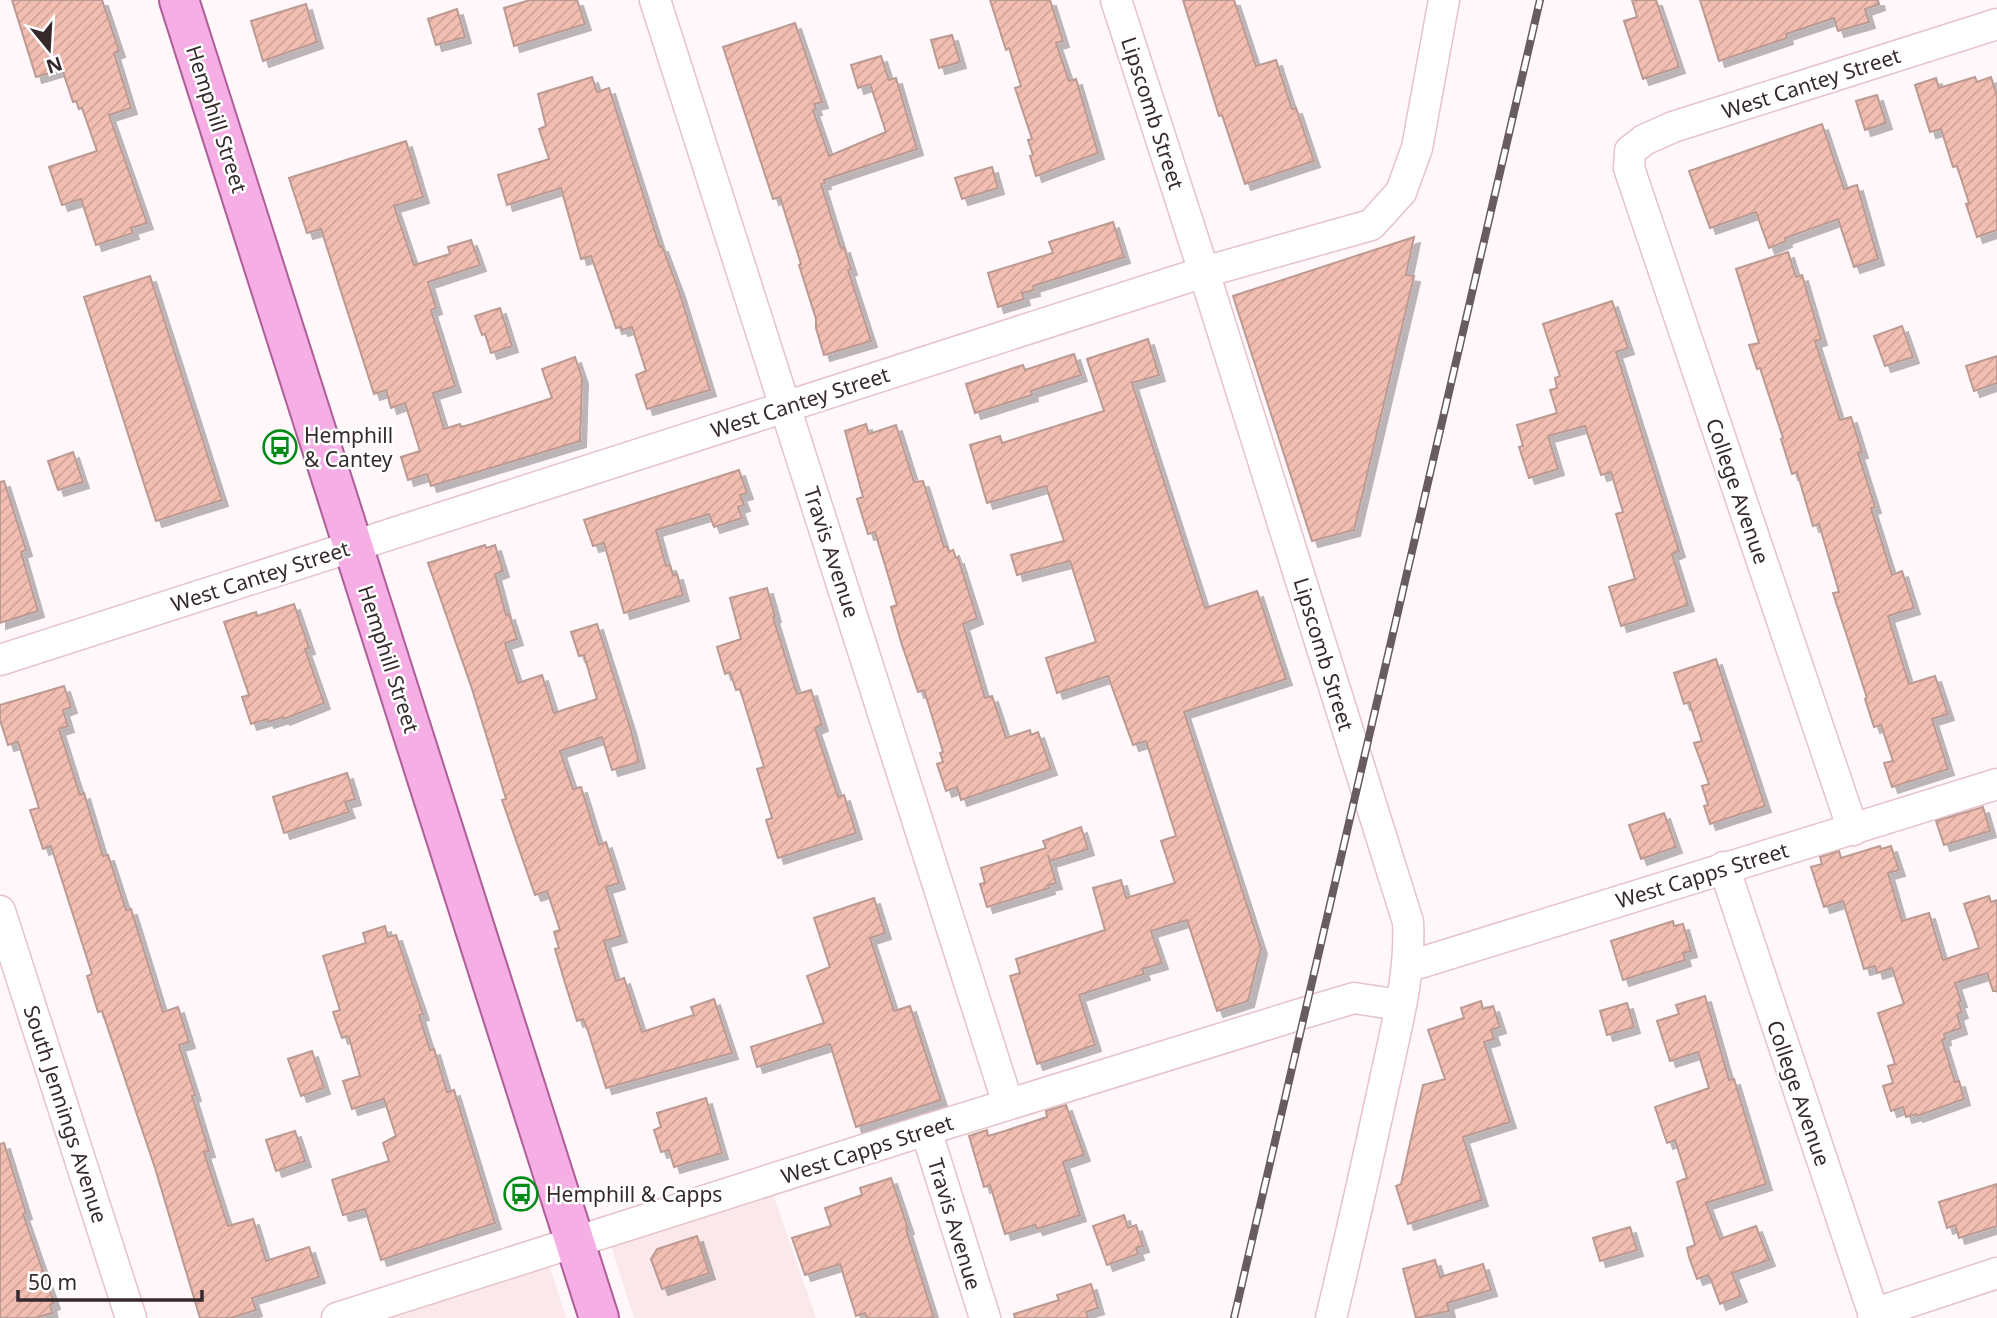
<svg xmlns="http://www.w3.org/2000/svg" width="1997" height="1318" font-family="'Noto Sans',sans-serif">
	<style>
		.built { fill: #fae8eb }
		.building { fill: url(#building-hatch); stroke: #bb9a93; stroke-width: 2; filter: url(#shadow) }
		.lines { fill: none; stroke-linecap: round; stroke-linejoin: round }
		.minor-casing { stroke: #e6c3c9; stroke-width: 33 }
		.major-casing { stroke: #ae5e99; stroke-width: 42 }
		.minor { stroke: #fff; stroke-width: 30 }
		.major { stroke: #f5afe5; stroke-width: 38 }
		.rail-casing { stroke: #685c5f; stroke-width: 8 }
		.rail { stroke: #fff; stroke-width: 5; stroke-dasharray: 16; stroke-linecap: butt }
		.labels { text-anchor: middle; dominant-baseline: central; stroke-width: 5; stroke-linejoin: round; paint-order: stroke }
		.street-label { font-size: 21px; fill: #36292c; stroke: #fff }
		.poi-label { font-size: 21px; fill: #36292c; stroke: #fff; text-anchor: start }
	</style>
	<defs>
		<pattern id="building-hatch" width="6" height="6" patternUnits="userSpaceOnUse" patternTransform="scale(1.75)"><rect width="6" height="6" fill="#f3beb2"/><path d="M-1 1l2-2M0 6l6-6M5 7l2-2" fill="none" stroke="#d1a399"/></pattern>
		<filter id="shadow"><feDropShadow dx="6" dy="6" stdDeviation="0" flood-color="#0004"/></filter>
	</defs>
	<rect width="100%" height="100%" fill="#fff7f9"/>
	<!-- built -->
	<g class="built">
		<path d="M773,1194L816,1318H634L611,1245Z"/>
		<path d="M549,1264L566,1318H387Z"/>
	</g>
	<!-- building -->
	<g class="building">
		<path d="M12,0H102L119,51L114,53L131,108L109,115L147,223L131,228L133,233L96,245L81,199L62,205L49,167L97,151L82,108L79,109L76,101L73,102L62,69L36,77Z"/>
		<path d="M530,0H577L585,24L514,46L504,8Z"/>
		<path d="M990,0H1050L1063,41L1056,43L1069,81L1076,79L1098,153L1036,176L1030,156L1033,155L1028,140L1032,139L1015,88L1021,86L1009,48L1006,50Z"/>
		<path d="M1183,0H1234L1256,66L1276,60L1292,109L1296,108L1314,161L1245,184L1222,115L1219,116Z"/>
		<path d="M1632,0H1656L1679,67L1643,79L1624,21L1637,17Z"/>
		<path d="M1700,0H1878L1879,4L1865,9L1869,22L1838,31L1834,18L1786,34L1787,38L1719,61Z"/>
		<path d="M306,4L317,42L263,61L251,21Z"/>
		<path d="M457,9L465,37L436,45L428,19Z"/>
		<path d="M795,23L822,102L814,104L816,109L813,110L829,156L886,132L870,84L858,88L851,65L881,56L889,80L896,78L917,149L824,180L825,183L821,184L841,248L844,247L851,269L848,270L871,341L824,355L816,328V319L799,265L801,264L780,197L773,199L723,47Z"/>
		<path d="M952,35L960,62L939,68L931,40Z"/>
		<path d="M592,77L597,92L609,88L660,247L662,246L679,291L710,390L647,409L636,375L646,371L632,327L622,330L621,327L616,328L591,256L581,259L561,188L507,205L498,175L549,159L539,129L546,126L538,94Z"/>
		<path d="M1975,77L1977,82L1991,77L1997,96V230L1977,237L1966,204L1969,203L1957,166L1953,167L1941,129L1930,132L1915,85L1936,78L1939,88Z"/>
		<path d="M1877,95L1886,123L1865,130L1856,101Z"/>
		<path d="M1822,124L1844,189L1857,185L1878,259L1854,267L1838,219L1785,238L1786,241L1769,248L1756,212L1710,228L1689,171Z"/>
		<path d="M406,141L423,197L394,206L414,265L450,254L448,247L471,240L480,265L428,282L436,308L431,310L455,386L433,393L444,429L460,424L461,427L472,424L552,398L542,369L575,357L582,378L580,441L431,486L427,474L408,480L401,457L420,451L405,403L391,408L386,390L374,394L321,229L307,233L289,178Z"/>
		<path d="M992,167L998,188L962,199L955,178Z"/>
		<path d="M1113,222L1124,257L1033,286L1034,290L1022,293L1024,299L998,307L988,273L1053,253L1049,242Z"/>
		<path d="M1414,237L1406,275L1414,276L1354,530L1312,541L1233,296Z"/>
		<path d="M1788,252L1796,277L1802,275L1821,339L1815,341L1840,420L1851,417L1862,452L1858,453L1875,507L1871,508L1892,575L1902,571L1914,608L1888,616L1909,684L1935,676L1948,714L1932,719L1948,769L1892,787L1884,763L1893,761L1881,725L1874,727L1865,699L1867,698L1833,593L1839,592L1819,524L1813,526L1797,472L1792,474L1781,439L1783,438L1760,368L1757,369L1749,345L1759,343L1736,269Z"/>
		<path d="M150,276L222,500L156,521L84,297Z"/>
		<path d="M1612,301L1628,348L1616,352L1679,551L1672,554L1688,605L1621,626L1609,587L1635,579L1616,514L1623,512L1611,472L1601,475L1585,426L1548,436L1558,469L1529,478L1519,447L1523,446L1517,425L1557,413L1550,390L1557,388L1555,378L1560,376L1543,324Z"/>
		<path d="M500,308L512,346L491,353L485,334L482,335L475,316Z"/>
		<path d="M1902,326L1913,357L1885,366L1874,336Z"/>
		<path d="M1148,339L1159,375L1132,383L1205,608L1257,591L1286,679L1184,712L1261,948L1248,1001L1217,1011L1187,920L1151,931L1162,963L1142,969L1144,974L1079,995L1095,1045L1037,1064L1010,976L1020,973L1016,959L1105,930L1093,888L1121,880L1126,898L1175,883L1161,841L1176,836L1146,741L1133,745L1108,676L1057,693L1046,658L1096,642L1070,561L1017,575L1011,555L1064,541L1046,486L987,503L970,445L1000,436L1002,443L1104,411L1087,359Z"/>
		<path d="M1074,354L1081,375L1031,391L1032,395L975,413L966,384L1023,365L1025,370Z"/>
		<path d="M1997,356V383L1974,391L1966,366Z"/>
		<path d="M866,424L869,434L896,425L914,482L923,481L944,547L947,546L949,552L953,550L956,558H958L977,618L963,624L985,698L992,696L1006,738L1030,730L1031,735L1038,732L1051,769L961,800L957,787L946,791L937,764L943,762L940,753L943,752L924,690L918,692L901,642L891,607L897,605L875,532L868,534L857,499L863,497L845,431Z"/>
		<path d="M73,452L83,482L58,490L48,461Z"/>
		<path d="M739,470L747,493L740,495L744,505L738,507L742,518L714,527L709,514L656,530L666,566L670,565L673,575L677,574L683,595L624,613L604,543L593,546L584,520Z"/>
		<path d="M4,481L26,550L21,552L38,611L0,623V482Z"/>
		<path d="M485,545L486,548L495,545L503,571L495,574L506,615L509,614L517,639L505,643L518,683L542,675L554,713L597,699L584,655L579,656L571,632L597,624L630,727L639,762L612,770L602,737L560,751L573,789L581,787L599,845L606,842L619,883L606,887L621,936L604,941L616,981L624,978L642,1032L694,1015L691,1007L714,999L732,1053L606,1088L588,1031L583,1019L577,1021L565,983L555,949L559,948L554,932L560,930L547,891L535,895L502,800L506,799L471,686L428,563Z"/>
		<path d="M767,588L775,616L773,617L797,694L811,690L822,725L815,728L838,797L844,795L856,833L778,858L766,820L772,818L757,769L764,767L740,689L736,690L730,672L725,674L717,647L741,639L730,598Z"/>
		<path d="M294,604L309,648L305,649L324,703L284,719L283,717L268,722L267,719L251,724L242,697L249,695L224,622L256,612L257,616Z"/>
		<path d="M1716,659L1765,806L1710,824L1704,806L1708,805L1702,786L1709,784L1694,743L1702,741L1689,702L1684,704L1674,673Z"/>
		<path d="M64,686L71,707L63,710L68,726L59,729L80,795L84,793L103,856L108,855L126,910L131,909L163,1012L178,1007L189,1042L179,1045L195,1095L192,1096L209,1151L204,1152L228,1226L253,1219L266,1261L309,1247L319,1277L252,1298L256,1310L231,1318H200L155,1168L102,1011L98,1012L87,976L92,974L51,846L43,849L30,810L39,808L18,742L8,745L0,720V705Z"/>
		<path d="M347,773L355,799L345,802L349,812L284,833L273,797Z"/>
		<path d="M1983,807L1990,831L1944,845L1936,821Z"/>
		<path d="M1664,813L1676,847L1641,859L1629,825Z"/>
		<path d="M1081,827L1088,849L1050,861L1048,855L1056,883L1048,885L1049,888L987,907L980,884L985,883L981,868L1046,848L1043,841Z"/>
		<path d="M1880,846L1881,849L1891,846L1899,870L1888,873L1902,921L1929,913L1943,960L1979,948L1964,904L1989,896L1991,902L1997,900V991H1993L1987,973L1955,983L1961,1001L1958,1002L1962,1012L1957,1014L1961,1028L1944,1034L1945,1039L1942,1040L1955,1082L1959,1081L1964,1099L1917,1116L1916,1114L1906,1117L1903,1107L1891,1111L1883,1086L1893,1083L1888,1066L1895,1064L1878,1013L1904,1004L1892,968L1877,973L1875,966L1864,969L1843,901L1824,907L1811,867L1822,864L1820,857L1839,851L1841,858Z"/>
		<path d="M874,898L885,933L870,938L894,1011L910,1006L941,1100L856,1127L830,1044L757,1067L751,1047L824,1023L807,976L830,967L814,918Z"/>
		<path d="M1673,921L1674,926L1683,924L1691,951L1683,953L1685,960L1623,980L1611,941Z"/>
		<path d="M385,926L388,937L396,935L423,1014L419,1015L430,1050L434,1049L447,1092L454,1090L495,1223L381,1260L365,1209L343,1215L332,1180L389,1161L383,1143L396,1136L384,1099L352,1109L343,1081L360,1076L349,1038L347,1036L342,1038L333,1012L340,1010L323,956L366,943L363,933Z"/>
		<path d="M1705,996L1729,1080L1734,1079L1766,1184L1706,1203L1720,1239L1756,1226L1769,1260L1732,1273L1741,1296L1720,1304L1711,1280L1708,1275L1697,1279L1689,1257L1687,1248L1695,1245L1677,1182L1687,1178L1675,1140L1667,1143L1655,1107L1709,1088L1698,1052L1670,1061L1657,1021L1679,1014L1676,1005Z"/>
		<path d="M1481,1001L1483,1009L1493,1006L1500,1027L1491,1030L1494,1039L1484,1042L1510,1122L1463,1137L1482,1200L1408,1224L1396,1186L1401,1184L1423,1085L1445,1079L1428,1030L1464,1018L1461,1008Z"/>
		<path d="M1627,1003L1634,1027L1607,1035L1600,1011Z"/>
		<path d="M312,1051L324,1088L301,1096L288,1059Z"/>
		<path d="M706,1098L722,1153L674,1167L669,1150L661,1152L654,1130L661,1127L657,1113Z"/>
		<path d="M1066,1105L1084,1155L1063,1162L1080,1215L1037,1229L1035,1225L1005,1234L990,1185L984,1187L969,1136L987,1130L988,1136L1005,1131L1047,1117L1046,1111Z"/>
		<path d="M295,1131L305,1161L276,1171L266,1140Z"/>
		<path d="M4,1143L26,1213L23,1214L54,1303L50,1305L52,1313L35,1318H0V1144Z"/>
		<path d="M891,1178L908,1228L906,1229L934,1318H867L865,1313L856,1316L840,1264L805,1275L792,1238L831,1226L825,1208L862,1195L860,1188Z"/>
		<path d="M1997,1184V1226L1959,1238L1955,1225L1947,1228L1939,1202Z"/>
		<path d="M1124,1215L1128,1228L1136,1225L1143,1246L1136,1248L1138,1254L1107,1265L1093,1226Z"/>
		<path d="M1630,1227L1637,1250L1600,1261L1593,1238Z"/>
		<path d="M697,1236L709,1273L662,1289L651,1259L657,1249Z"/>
		<path d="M1435,1260L1440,1277L1483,1264L1491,1290L1447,1303L1449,1311L1416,1318L1403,1269Z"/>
		<path d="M1091,1284L1098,1308L1086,1312L1088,1318H1015L1014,1314L1059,1300L1057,1295Z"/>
	</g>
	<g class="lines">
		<defs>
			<g id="minor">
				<path d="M655,0L1008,1104"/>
				<path d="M1116,0L1204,272L1408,922C1411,975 1396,1028 1385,1080C1368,1159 1350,1239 1331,1318"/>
				<path d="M0,660L1204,272L1371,225L1401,192L1417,148L1444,0"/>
				<path d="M1853,830L1629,168L1630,151L1644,140L1673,127L1997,24"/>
				<path d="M1724,867L1875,1318"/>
				<path d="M0,911L131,1318"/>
				<path d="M1407,967L1997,784"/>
				<path d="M926,1130L985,1318"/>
				<path d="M1873,1314L1997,1273"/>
				<path d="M337,1318L926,1130L1304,1013L1354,998L1400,1005"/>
			</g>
			<path id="major" d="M179,0L599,1318"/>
		</defs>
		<!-- minor casing -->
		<use href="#minor" class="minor-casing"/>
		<!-- major casing -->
		<use href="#major" class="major-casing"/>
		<!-- minor -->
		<use href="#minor" class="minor"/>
		<!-- major -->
		<use href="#major" class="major"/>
		<defs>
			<path id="rail" d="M1234,1318L1540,0"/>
		</defs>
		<!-- rail casing -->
		<use href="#rail" class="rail-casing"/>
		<!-- rail -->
		<use href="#rail" class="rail"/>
	</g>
	<!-- icons -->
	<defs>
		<symbol id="bus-ring" viewBox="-11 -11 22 22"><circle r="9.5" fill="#fff" stroke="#038b17" stroke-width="1.5"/><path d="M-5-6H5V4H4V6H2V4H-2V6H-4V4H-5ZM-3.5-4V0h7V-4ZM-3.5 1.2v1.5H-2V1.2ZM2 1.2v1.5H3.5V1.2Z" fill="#038b17"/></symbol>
	</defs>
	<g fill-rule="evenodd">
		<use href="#bus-ring" x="261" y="428" width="38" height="38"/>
		<use href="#bus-ring" x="502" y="1175" width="38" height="38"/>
	</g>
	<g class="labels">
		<!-- street labels -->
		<g class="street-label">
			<text transform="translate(1811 83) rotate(-18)">West Cantey Street</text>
			<text transform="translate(1153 113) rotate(72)">Lipscomb Street</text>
			<text transform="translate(217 119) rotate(72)">Hemphill Street</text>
			<text transform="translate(800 402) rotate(-18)">West Cantey Street</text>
			<text transform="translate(1738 491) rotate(71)">College Avenue</text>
			<text transform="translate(832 552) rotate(72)">Travis Avenue</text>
			<text transform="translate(260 576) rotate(-18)">West Cantey Street</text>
			<text transform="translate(1324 654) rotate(73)">Lipscomb Street</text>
			<text transform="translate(389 659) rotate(72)">Hemphill Street</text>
			<text transform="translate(1702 875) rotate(-17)">West Capps Street</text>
			<text transform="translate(1799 1093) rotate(71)">College Avenue</text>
			<text transform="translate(66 1114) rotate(72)">South Jennings Avenue</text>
			<text transform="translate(867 1149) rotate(-18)">West Capps Street</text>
			<text transform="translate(955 1224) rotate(73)">Travis Avenue</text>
		</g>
		<!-- poi labels -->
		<g class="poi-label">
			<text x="304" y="435">Hemphill<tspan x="304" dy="24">&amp; Cantey</tspan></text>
			<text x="546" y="1194">Hemphill &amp; Capps</text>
		</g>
	</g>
	<!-- north arrow -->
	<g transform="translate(49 49) rotate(162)" stroke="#ffffff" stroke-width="5" paint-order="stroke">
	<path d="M0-5L12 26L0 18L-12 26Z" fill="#36292c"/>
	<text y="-10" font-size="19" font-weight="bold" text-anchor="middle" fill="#36292c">N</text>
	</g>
	<!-- scale -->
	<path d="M18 1290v10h184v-10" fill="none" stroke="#36292c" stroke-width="3.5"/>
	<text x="28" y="1290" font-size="21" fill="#36292c" stroke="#ffffff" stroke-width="5" paint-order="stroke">50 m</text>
</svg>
